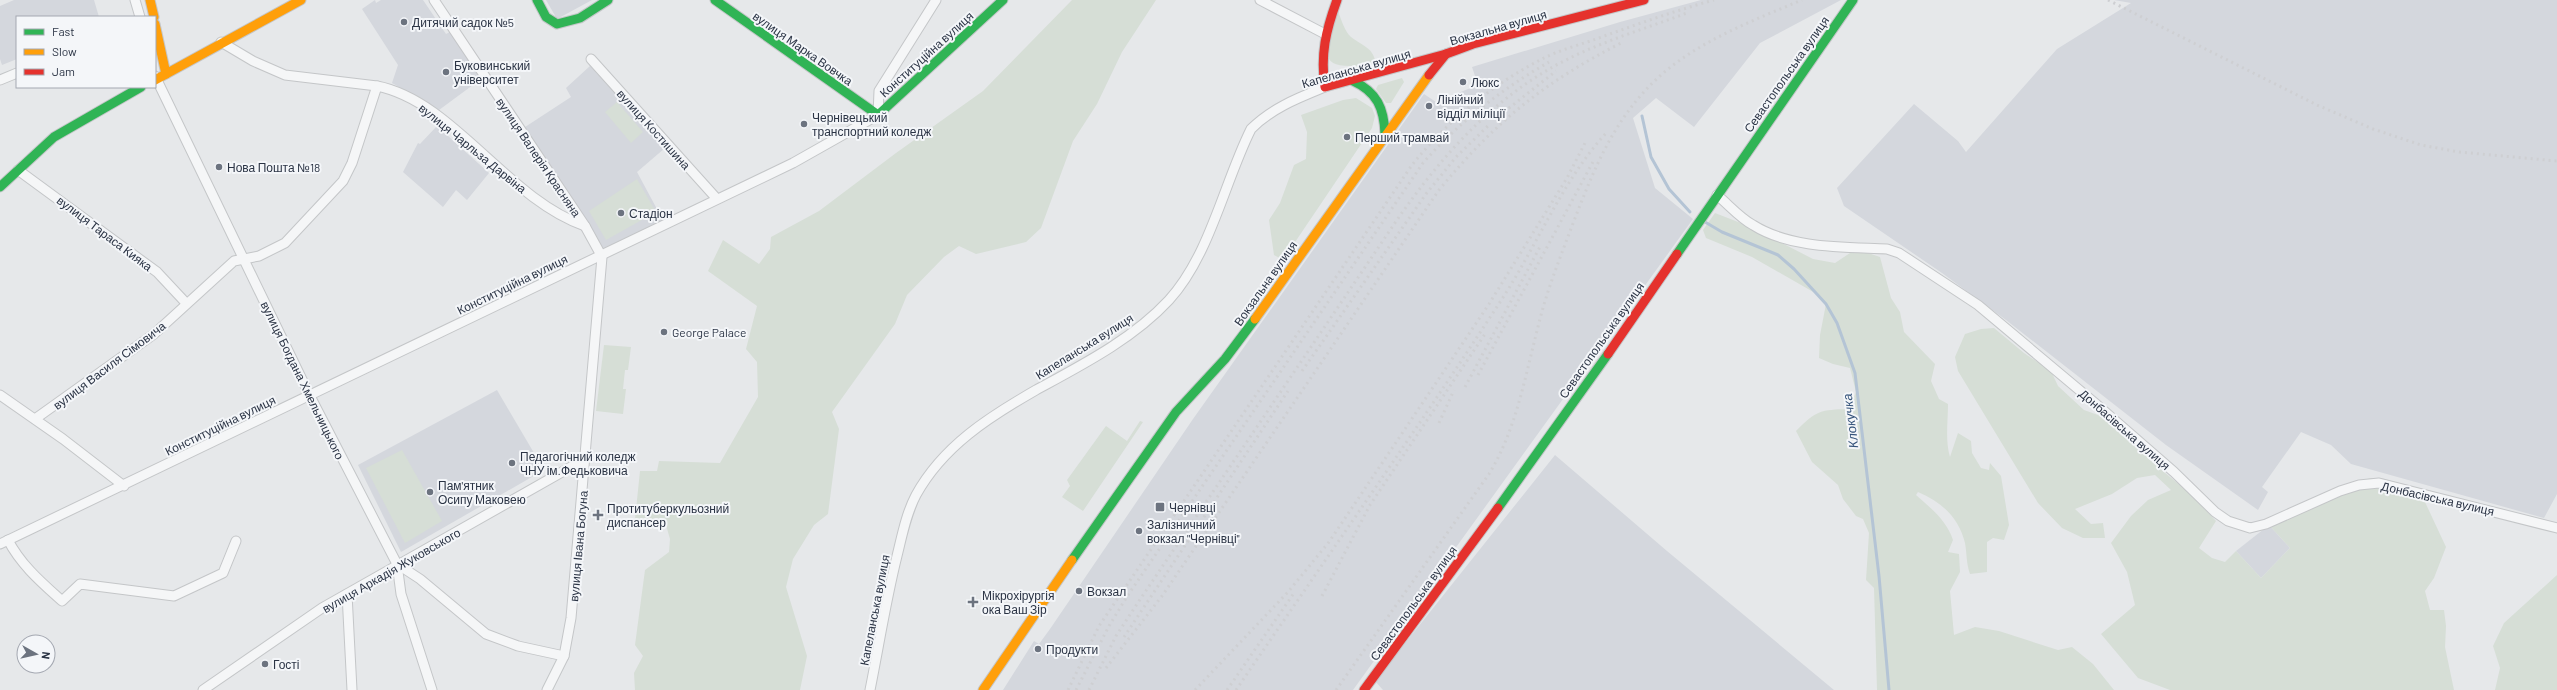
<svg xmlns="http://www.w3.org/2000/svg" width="2557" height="690" font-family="Barlow,sans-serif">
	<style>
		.built { fill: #d4d7dd }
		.green { fill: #d6ded6 }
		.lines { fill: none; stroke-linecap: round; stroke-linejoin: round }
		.stream { stroke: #b4c4d5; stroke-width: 3 }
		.street-casing { stroke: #c4c6c8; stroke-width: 11 }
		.fast-casing { stroke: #c4c6c8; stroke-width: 11 }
		.slow-casing { stroke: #c4c6c8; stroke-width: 11 }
		.jam-casing { stroke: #c4c6c8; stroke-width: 11 }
		.street { stroke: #f5f6f7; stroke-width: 9 }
		.fast { stroke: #30b455; stroke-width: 9 }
		.slow { stroke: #ff9f0a; stroke-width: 9 }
		.jam { stroke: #e5322d; stroke-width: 9 }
		.rail { stroke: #cecfd2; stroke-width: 3; stroke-dasharray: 2 4; stroke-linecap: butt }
		.poi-dot { fill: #6c737f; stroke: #f4f6f9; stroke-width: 1.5 }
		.labels { text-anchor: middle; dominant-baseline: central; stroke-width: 4; stroke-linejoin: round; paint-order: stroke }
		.poi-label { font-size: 12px; fill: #2b3445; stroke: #f4f6f9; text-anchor: start }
		.street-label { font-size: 12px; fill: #2b3445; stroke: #f4f6f9 }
		.water-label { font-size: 13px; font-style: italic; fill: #34527a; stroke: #f4f6f9 }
	</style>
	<rect width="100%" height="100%" fill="#e6e8ea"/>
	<!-- built -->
	<g class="built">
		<path d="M14,0H94L99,17H17V59L2,65L0,59V6Z"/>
		<path d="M375,0L376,3L381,0H423L446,34L450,32L481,79L439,110L392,83L398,65L362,9Z"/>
		<path d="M546,0H592L557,19Z"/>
		<path d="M1701,0H1841L1760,43L1694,127L1656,98L1633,118L1655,188L1693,219L1353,690H1003L1034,641L1039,644L1050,629L1193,419L1424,94L1436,102L1478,85L1472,67L1620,22Z"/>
		<path d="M2114,0H2557V494L2544,518L2351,464L2331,445L2301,432L2262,487L2268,492L2258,510L2166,445L2006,320L1942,273L1844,206L1837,188L1914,104L1958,141L1966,152L2057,49L2131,3Z"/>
		<path d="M590,66L665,148L637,172L665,224L602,255L522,129L571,97L566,88Z"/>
		<path d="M437,126L489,173L467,200L456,190L443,207L403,172L418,143L420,144Z"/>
		<path d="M497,390L544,470L401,552L358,465Z"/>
		<path d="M1555,455L1667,551L1834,690H1383L1375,681Z"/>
		<path d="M2269,525L2290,548L2261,578L2236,551Z"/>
	</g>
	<!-- green -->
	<g class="green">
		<path d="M1072,0H1156L1122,52L1097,104L1073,141L1041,228L1026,242L976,254L959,246L944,257L907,295L895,324L832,412L839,429L828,514L814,525L793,559L786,587L807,656L800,690H635L634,673L643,656L635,645L645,570L669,552L670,539L666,525L635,519L640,471H657L659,461L720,463L758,397L757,362L746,349L757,306L708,271L723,240L759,264L770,249L771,237L819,211L896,153L983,91Z"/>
		<path d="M1338,11C1341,19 1345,32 1351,37C1364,47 1373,47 1376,64C1316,71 1323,60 1338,11Z"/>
		<path d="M1402,78L1404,82L1391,103H1386L1376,89L1378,85Z"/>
		<path d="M1356,98L1372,108L1375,116L1372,128L1283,260L1274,255L1269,220L1280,203L1294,165L1306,159L1307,132L1301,115L1343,100Z"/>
		<path d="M617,102L643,132L631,143L605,112Z"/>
		<path d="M637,179L656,212L606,240L589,211Z"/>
		<path d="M1715,213L1751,227L1813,259L1835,263L1856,249L1880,257L1891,298L1900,312L1904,332L1935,364L1931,381L1939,399L1948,404C1948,422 1945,440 1950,457L1958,433L1971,441L1972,453L1981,468L1989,470L1990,463L2001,476L2009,525L2004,540L1993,538L1987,542V572L1970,574C1966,563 1967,554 1965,543C1959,518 1942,502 1918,492L1916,495C1931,508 1947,521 1953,540L1948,552L1959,554L1960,572L1950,591L1954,635L1975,627L1999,631L2058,650L2072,647L2093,664L2114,690H1877L1874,588L1866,580L1869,533L1863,519L1856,516L1843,499L1838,485L1812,462L1796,431C1817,410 1820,410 1849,409L1856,392L1850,368L1833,364L1819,358L1820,335L1826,304L1815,293L1752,257L1706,238L1703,230Z"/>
		<path d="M1994,328L2024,353L2051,371L2058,386L2084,410L2109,419L2153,463L2192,495L2216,521L2199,548L2212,558L2225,562L2236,551L2261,578L2290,548L2269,525L2349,483L2372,478L2398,487L2425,502L2446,547L2434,578L2425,591L2430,610H2444L2446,626L2445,647L2454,690H2170L2138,678L2101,634L2135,605L2127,572L2111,543L2131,516L2148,500L2171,490L2155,475L2137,478L2112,494L2075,509L2091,524L2103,523L2105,538H2083L2062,528L2038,503L1958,371L1955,357L1965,334L1981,329Z"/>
		<path d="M604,345L631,347L628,370H625L623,389H626L623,414L596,411Z"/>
		<path d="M1140,421L1143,422L1083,511L1062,497L1070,486L1067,480L1106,426L1127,441Z"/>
		<path d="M402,450L442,521L405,543L366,468Z"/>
		<path d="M2557,575V690H2495L2500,668L2493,646L2504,623Z"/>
	</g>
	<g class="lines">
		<!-- stream -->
		<g class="stream">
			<path d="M1642,116L1651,157L1669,189L1690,212"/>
			<path d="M1705,222L1722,232L1778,255L1794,269L1826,304L1837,323L1855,373L1879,576L1889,690"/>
		</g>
		<defs>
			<g id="street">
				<path d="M135,0L140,17"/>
				<path d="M434,0L585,226L602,257L571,618L564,656L547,690"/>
				<path d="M1260,0L1325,34"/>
				<path d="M221,42L253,61L285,75L377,86C453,101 507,199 585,226"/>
				<path d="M591,59L717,199"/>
				<path d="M155,76L309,394L397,564L401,594L432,690"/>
				<path d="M0,80L17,73"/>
				<path d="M18,170L157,272L186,303"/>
				<path d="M1717,195C1729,205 1740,218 1753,225C1791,249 1844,247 1887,249L1899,253L1978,305L2096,404L2174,472L2215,512L2228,521L2250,528L2266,524L2340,491L2359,485L2379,483L2557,528"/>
				<path d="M0,395L63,439L124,486"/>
				<path d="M35,419L154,334L234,261L259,256L285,243L343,181L352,163L377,86"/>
				<path d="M8,540C21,565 41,582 62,601L80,584L174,596L223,573L236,541"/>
				<path d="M0,544L793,163L878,115L879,91L936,0"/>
				<path d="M397,564L420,579L486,634L518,646L564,656"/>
				<path d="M347,594L352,690"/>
				<path d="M203,690L322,608L585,459"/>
				<path d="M870,690C879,645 886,600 897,556C902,536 906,514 916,495C943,446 989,417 1036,390C1082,365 1133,339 1169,300C1210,255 1224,183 1251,129C1272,108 1298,98 1325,87"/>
			</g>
			<g id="fast">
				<path d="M537,0L546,17L557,24L580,18L608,0"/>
				<path d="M715,0L878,115L1003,0"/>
				<path d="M1353,81C1377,92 1384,108 1385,134"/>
				<path d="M0,187L54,137L141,87"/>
				<path d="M1677,254L1853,0"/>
				<path d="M1498,508L1608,354"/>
				<path d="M1072,560L1176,412L1225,359L1255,319"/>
			</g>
			<g id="slow">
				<path d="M150,0L154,17"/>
				<path d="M155,24L166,74"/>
				<path d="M155,80L301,0"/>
				<path d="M1255,319L1429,75"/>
				<path d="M983,690L1072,560"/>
			</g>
			<g id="jam">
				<path d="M1337,0C1326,30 1320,55 1325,87L1446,54"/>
				<path d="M1429,75L1446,54L1473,44L1644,0"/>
				<path d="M1608,354L1677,254"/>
				<path d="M1364,690L1498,508"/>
			</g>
		</defs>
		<!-- street casing -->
		<use href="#street" class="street-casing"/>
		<!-- fast casing -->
		<use href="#fast" class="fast-casing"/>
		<!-- slow casing -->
		<use href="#slow" class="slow-casing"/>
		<!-- jam casing -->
		<use href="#jam" class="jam-casing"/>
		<!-- street -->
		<use href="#street" class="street"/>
		<!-- fast -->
		<use href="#fast" class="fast"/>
		<!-- slow -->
		<use href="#slow" class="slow"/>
		<!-- jam -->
		<use href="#jam" class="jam"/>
		<!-- rail -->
		<g class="rail">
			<path d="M2108,0L2317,105L2373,129L2421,145L2459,152L2557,161"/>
			<path d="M1504,112L1556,71"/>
			<path d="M1302,371L1426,194L1456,157L1489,125"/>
			<path d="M1478,375L1594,160"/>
			<path d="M1465,387L1541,245"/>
			<path d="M1439,423L1454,390"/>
			<path d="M1322,596L1370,505L1485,334"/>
			<path d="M1124,637L1288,391"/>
			<path d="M1106,668L1162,596L1439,190C1495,122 1544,82 1623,42"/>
			<path d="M1068,690L1099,626L1412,165C1447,121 1494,83 1544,58C1560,50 1579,45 1596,39C1635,25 1674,11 1714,0"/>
			<path d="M1076,690L1109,626L1128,595L1423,163C1459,122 1502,89 1549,62"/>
			<path d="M1089,690L1116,636L1139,601L1399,217C1444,153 1497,94 1568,59C1606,40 1647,28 1687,13"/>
			<path d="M1195,690L1288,592L1329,542L1489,304L1567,178L1586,141"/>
			<path d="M1227,690L1294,593"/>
			<path d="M1236,690C1325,560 1416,431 1502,299C1538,244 1563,179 1608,131"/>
			<path d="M1336,690L1489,474C1517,428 1525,376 1539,323C1547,290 1560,258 1572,226C1594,169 1614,117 1661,75C1701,40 1754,20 1802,0"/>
		</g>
	</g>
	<!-- markers -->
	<g class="poi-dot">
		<circle cx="404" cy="22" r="4"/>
		<circle cx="446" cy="72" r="4"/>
		<circle cx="1463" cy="82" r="4"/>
		<circle cx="1429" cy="106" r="4"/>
		<circle cx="804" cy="124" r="4"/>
		<circle cx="1347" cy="137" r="4"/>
		<circle cx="219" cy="167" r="4"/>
		<circle cx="621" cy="213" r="4"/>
		<circle cx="664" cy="332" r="4"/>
		<circle cx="512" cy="463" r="4"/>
		<circle cx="430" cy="492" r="4"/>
		<rect x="1155" y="502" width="10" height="10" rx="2"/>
		<path d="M596 509h4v4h4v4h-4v4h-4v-4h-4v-4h4z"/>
		<circle cx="1139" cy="531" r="4"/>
		<circle cx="1079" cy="591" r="4"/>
		<path d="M971 596h4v4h4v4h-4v4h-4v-4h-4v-4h4z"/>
		<circle cx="1038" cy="649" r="4"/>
		<circle cx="265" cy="664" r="4"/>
	</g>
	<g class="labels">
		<!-- poi labels -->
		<g class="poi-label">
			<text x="412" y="22">Дитячий садок №5</text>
			<text x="454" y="65">Буковинський<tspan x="454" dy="14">університет</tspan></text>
			<text x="1471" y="82">Люкс</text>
			<text x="1437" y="99">Лінійний<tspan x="1437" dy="14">відділ міліції</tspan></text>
			<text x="812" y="117">Чернівецький<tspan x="812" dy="14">транспортний коледж</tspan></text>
			<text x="1355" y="137">Перший трамвай</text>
			<text x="227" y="167">Нова Пошта №18</text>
			<text x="629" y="213">Стадіон</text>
			<text x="672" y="332">George Palace</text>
			<text x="520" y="456">Педагогічний коледж<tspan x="520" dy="14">ЧНУ ім.Федьковича</tspan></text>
			<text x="438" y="485">Пам'ятник<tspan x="438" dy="14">Осипу Маковею</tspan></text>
			<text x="1169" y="507">Чернівці</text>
			<text x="607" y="508">Протитуберкульозний<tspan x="607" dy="14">диспансер</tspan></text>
			<text x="1147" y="524">Залізничний<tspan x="1147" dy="14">вокзал "Чернівці"</tspan></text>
			<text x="1087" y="591">Вокзал</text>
			<text x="982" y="595">Мікрохірургія<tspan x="982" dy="14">ока Ваш Зір</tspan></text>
			<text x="1046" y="649">Продукти</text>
			<text x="273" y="664">Гості</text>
		</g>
		<!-- street labels -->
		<g class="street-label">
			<text transform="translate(1498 27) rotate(-16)">Вокзальна вулиця</text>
			<text transform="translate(803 48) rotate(35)">вулиця Марка Вовчка</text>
			<text transform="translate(926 54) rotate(-42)">Конституційна вулиця</text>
			<text transform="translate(1356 68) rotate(-16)">Капеланська вулиця</text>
			<text transform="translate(1786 74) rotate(-55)">Севастопольська вулиця</text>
			<text transform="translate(654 129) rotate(48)">вулиця Костишина</text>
			<text transform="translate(473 148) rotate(39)">вулиця Чарльза Дарвіна</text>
			<text transform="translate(539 157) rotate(56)">вулиця Валерія Красняна</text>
			<text transform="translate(105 233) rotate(37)">вулиця Тараса Кияка</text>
			<text transform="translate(1265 283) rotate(-55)">Вокзальна вулиця</text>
			<text transform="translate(512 284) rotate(-26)">Конституційна вулиця</text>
			<text transform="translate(1601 340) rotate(-55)">Севастопольська вулиця</text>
			<text transform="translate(1084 346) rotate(-32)">Капеланська вулиця</text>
			<text transform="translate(109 365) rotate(-37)">вулиця Василя Сімовича</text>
			<text transform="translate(303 380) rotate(64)">вулиця Богдана Хмельницького</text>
			<text transform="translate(220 425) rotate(-26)">Конституційна вулиця</text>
			<text transform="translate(2125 429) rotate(41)">Донбасівська вулиця</text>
			<text transform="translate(2438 498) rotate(13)">Донбасівська вулиця</text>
			<text transform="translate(578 546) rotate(-85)">вулиця Івана Богуна</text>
			<text transform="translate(391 570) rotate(-30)">вулиця Аркадія Жуковського</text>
			<text transform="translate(1413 603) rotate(-54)">Севастопольська вулиця</text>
			<text transform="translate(874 610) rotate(-79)">Капеланська вулиця</text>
		</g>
		<!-- water labels -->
		<g class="water-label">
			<text transform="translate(1850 421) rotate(-97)">Клокучка</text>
		</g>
	</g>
	<!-- legend -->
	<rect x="16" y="16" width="140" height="72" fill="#f4f6f9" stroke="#a4a8b1"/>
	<rect x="24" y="29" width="20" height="6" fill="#30b455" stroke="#a4a8b1"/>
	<text x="52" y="36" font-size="12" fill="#2b3445">Fast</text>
	<rect x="24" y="49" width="20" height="6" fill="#ff9f0a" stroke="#a4a8b1"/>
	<text x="52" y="56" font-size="12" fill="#2b3445">Slow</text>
	<rect x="24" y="69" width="20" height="6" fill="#e5322d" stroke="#a4a8b1"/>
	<text x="52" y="76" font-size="12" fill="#2b3445">Jam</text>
	<!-- north arrow -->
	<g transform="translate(36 654) rotate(98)"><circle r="19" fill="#f4f6f9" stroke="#a4a8b1"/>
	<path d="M0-3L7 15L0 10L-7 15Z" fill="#6c737f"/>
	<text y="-6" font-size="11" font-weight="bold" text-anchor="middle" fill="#2b3445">N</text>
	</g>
</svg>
